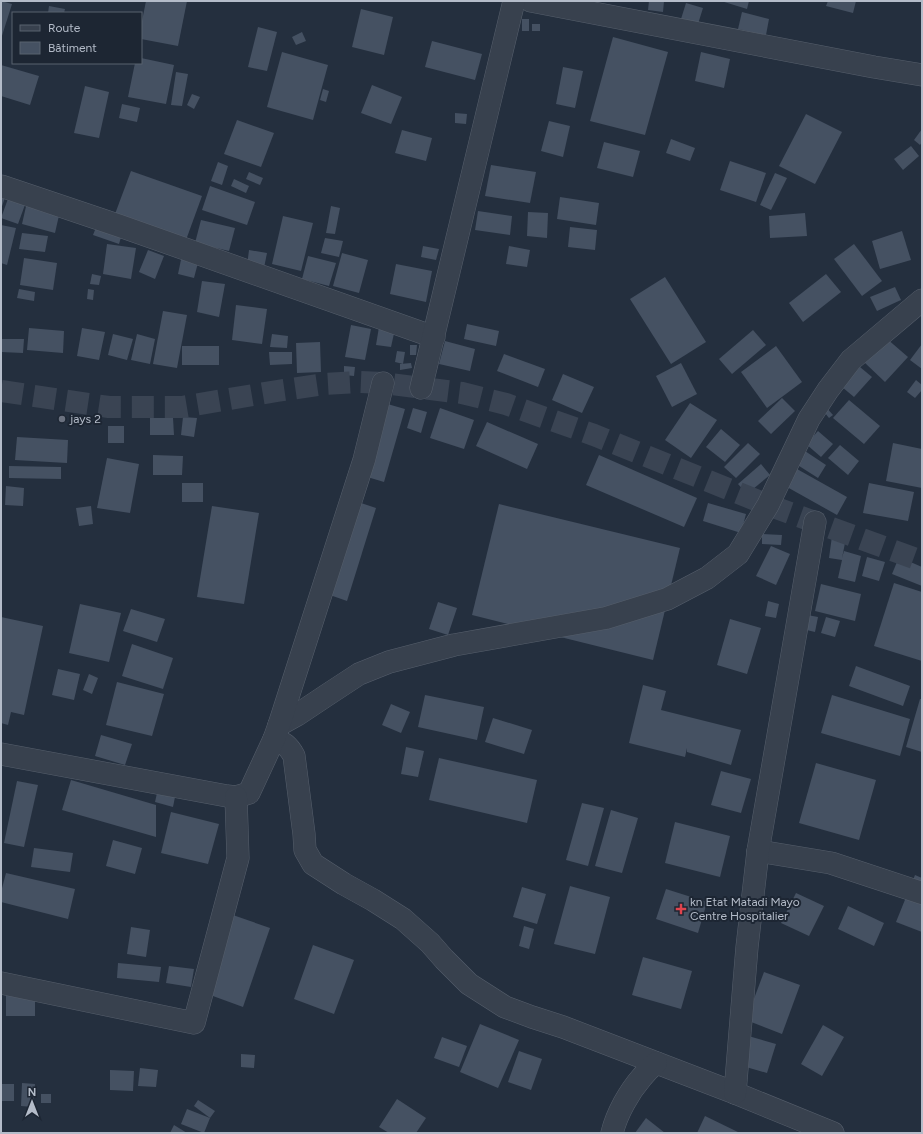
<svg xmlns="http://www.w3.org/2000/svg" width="923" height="1134" font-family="Figtree,sans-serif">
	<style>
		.building { fill: #455162 }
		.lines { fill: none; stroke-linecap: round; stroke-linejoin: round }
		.minor-tunnel { stroke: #3a4453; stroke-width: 22; stroke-dasharray: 22 11; stroke-linecap: butt }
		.minor-casing { stroke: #565f6c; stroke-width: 23 }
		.minor { stroke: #38414e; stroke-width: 22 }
		.worship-dot { fill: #6b7280; stroke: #1d2633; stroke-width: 1.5 }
		.health-dot { fill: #e0444e; stroke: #1d2633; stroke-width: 1.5 }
		.labels { text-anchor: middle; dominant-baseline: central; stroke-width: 4; stroke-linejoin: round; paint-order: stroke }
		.poi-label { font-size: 12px; fill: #b4bcc9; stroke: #1d2633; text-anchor: start }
	</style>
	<rect width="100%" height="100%" fill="#242f3e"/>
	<!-- building -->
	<g class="building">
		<path d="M1,1L12,4L1,39Z"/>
		<path d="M146,1H187L178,46L141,39V26Z"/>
		<path d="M649,1H664L663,12L648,10Z"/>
		<path d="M721,1H749L747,9Z"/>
		<path d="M828,1H856L853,13L826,6Z"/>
		<path d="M686,3L703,8L698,24L681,19Z"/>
		<path d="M49,6L65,9L64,13H48Z"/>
		<path d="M361,9L393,17L384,55L352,47Z"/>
		<path d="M742,12L769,19L766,35L738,29Z"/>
		<rect x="522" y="19" width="7" height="12"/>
		<rect x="532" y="24" width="8" height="7"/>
		<path d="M258,27L277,32L267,71L248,67Z"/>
		<path d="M302,32L306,41L296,45L292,37Z"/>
		<path d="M613,37L668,52L645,135L590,121Z"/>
		<path d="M432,41L482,54L475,80L425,67Z"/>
		<path d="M282,52L328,65L313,120L267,107Z"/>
		<path d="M701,52L730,59L724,88L695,81Z"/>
		<path d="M141,58L174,65L166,104L128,97L135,63H141Z"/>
		<path d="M1,65L39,76L30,105L1,96Z"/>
		<path d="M563,67L583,71L575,108L556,104Z"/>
		<path d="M176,72L188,74L182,106L171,105Z"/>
		<path d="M372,85L402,97L391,124L361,113Z"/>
		<path d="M85,86L109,92L99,138L74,133Z"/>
		<path d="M323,89L329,91L326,102L320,100Z"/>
		<path d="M192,94L200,97L194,109L187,105Z"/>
		<path d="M122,104L140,108L137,122L119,118Z"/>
		<path d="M455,113L467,114L466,124L455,123Z"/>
		<path d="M806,114L842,132L815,184L779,166Z"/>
		<path d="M237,120L274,133L261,167L224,154Z"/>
		<path d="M549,121L570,126L563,157L541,151Z"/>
		<path d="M922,129V142L920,145L914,140Z"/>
		<path d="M402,130L432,138L426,161L395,153Z"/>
		<path d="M671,139L695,148L690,161L666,153Z"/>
		<path d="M604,142L640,151L633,177L597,168Z"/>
		<path d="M911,146L919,156L903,170L894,159Z"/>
		<path d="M730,161L766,173L756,202L720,190Z"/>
		<path d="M218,162L228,166L222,185L211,181Z"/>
		<path d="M491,165L536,172L530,203L485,196Z"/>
		<path d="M131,171L202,196L186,240L115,214Z"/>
		<path d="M249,172L263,178L260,185L246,179Z"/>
		<path d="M775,173L787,178L771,210L760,205Z"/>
		<path d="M234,179L249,186L246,193L231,186Z"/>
		<path d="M210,186L255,202L247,225L202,210Z"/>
		<path d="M1,190L7,192L1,209Z"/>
		<path d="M9,196L26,202L18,224L1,218Z"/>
		<path d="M560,197L599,203L596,225L557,219Z"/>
		<path d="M27,202L60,211L55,233L22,224Z"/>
		<path d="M331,206L340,208L335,234L326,233Z"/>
		<path d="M478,211L512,216L510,235L475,230Z"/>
		<path d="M528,212L548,213L547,238L527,236Z"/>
		<path d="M805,213L807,236L770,238L769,216Z"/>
		<path d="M283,216L313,223L301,271L272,264Z"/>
		<path d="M201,220L235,228L229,251L195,243Z"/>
		<path d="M1,225L16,228L7,265L1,263Z"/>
		<path d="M97,225L122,234L119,244L93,235Z"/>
		<path d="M570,227L597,230L595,250L568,247Z"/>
		<path d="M902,231L911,260L880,269L872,241Z"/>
		<path d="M22,233L48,236L45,252L19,249Z"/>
		<path d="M325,238L343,241L339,257L321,253Z"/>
		<path d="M107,244L136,248L131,279L103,274Z"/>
		<path d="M854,244L882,281L862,296L834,259Z"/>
		<path d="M423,246L439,249L436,260L421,257Z"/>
		<path d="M509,246L530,250L527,267L506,264Z"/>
		<path d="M148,250L164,256L155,279L139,272Z"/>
		<path d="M249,250L267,253L264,268L247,266Z"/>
		<path d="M342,253L368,260L359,293L333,286Z"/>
		<path d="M182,255L199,259L194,278L178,274Z"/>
		<path d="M308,256L336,263L329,286L302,279Z"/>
		<path d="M24,258L57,263L53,290L20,285Z"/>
		<path d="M396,264L432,271L426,302L390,294Z"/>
		<path d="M92,274L101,276L99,285L90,284Z"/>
		<path d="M826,274L841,292L803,322L789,303Z"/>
		<path d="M665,277L706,342L671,364L630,299Z"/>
		<path d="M202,281L225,284L219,317L197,312Z"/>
		<path d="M895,287L901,300L877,311L870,297Z"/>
		<path d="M19,289L35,292L34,301L17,298Z"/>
		<path d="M88,289L94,290L93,300L87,299Z"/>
		<path d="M236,305L267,309L262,344L232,340Z"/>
		<path d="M163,311L187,315L177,368L153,364Z"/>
		<path d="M467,324L499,331L496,346L464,339Z"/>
		<path d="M351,325L371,329L365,360L345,357Z"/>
		<path d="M379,327L395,329L391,347L376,345Z"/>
		<path d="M29,328L64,331L63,353L27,350Z"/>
		<path d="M82,328L105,332L99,360L77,356Z"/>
		<path d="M753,330L766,345L732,374L719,359Z"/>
		<path d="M113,334L133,339L127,360L108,355Z"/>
		<path d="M137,334L155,339L150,364L131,360Z"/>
		<path d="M272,334L288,336L287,348L270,347Z"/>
		<path d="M886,338L908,357L885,382L864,362Z"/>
		<path d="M1,339H24L23,353L1,352Z"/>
		<path d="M445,341L475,349L470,371L439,364Z"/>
		<path d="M320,342L321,372L297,373L296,343Z"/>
		<path d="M922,344V369L910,360Z"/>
		<path d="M410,345H417L416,355H410Z"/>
		<rect x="182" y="346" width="37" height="19"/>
		<path d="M776,346L802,382L767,408L741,372Z"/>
		<path d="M397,351L405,352L403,364L395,362Z"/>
		<path d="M269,352H292V364L270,365Z"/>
		<path d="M504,354L545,369L538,387L497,371Z"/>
		<path d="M411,363L412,368L400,370V364Z"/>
		<path d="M681,363L697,394L672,407L656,376Z"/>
		<path d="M344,366L355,367L354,376L344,375Z"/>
		<path d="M860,367L872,377L854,397L842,387Z"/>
		<path d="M563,374L594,387L582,413L552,400Z"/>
		<path d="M916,380L922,385V390L915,398L907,392Z"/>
		<path d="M782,398L795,411L771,434L758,421Z"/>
		<path d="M849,400L880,426L864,444L833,418Z"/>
		<path d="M384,403L405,409L384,482L364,476Z"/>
		<path d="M690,403L717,420L691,458L665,440Z"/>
		<path d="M824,405L833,415L829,418L821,408Z"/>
		<path d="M413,408L427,412L421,433L407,428Z"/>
		<path d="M440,408L474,420L464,449L430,438Z"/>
		<path d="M183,417L197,418L194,437L181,435Z"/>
		<path d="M150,418H173L174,435H150Z"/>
		<path d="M487,422L538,444L527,469L476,446Z"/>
		<rect x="108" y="426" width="16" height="17"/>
		<path d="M721,429L740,445L725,462L706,447Z"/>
		<path d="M818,431L833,444L821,457L806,444Z"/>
		<path d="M17,437L68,440L67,463L15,460Z"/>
		<path d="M748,443L760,454L736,478L724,467Z"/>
		<path d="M893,443L922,449V488L886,481Z"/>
		<path d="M840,445L859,461L848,475L828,458Z"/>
		<path d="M805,451L826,465L818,478L796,464Z"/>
		<path d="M153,455L183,456L182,475H153Z"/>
		<path d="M599,455L697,498L684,527L586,485Z"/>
		<path d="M107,458L139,464L130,513L97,508Z"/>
		<path d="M761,464L770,475L747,494L738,484Z"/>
		<path d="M9,466L61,467V479L9,478Z"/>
		<path d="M797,469L847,497L837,515L787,487Z"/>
		<rect x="182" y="483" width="21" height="19"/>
		<path d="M869,483L914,492L908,521L863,513Z"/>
		<path d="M6,486L24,488L23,506L5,505Z"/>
		<path d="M355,501L376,508L347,601L327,594Z"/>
		<path d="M708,503L746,514L741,533L703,521Z"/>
		<path d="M499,504L680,548L653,660L472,615Z"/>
		<path d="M91,506L93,524L79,526L76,508Z"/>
		<path d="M212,506L259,513L244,604L197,597Z"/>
		<path d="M762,534L782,535L781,545L762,544Z"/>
		<path d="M832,536L846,538L842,558L844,551L861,556L855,582L838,578L842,560L829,558Z"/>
		<path d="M771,546L790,554L776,585L756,576Z"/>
		<path d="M867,557L885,562L879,581L862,576Z"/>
		<path d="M899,557L922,567V586L892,574Z"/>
		<path d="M894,583L922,592V661L874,646Z"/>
		<path d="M821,584L861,594L855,621L815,611Z"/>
		<path d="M768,601L779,604L776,618L765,616Z"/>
		<path d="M438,602L457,608L448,635L429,629Z"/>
		<path d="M80,604L121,613L109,662L69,653Z"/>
		<path d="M131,609L165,619L157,642L123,631Z"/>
		<path d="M802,614L818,617L815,632L798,628Z"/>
		<path d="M1,617L43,626L24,715L11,712L8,725L1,723Z"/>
		<path d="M826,617L840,621L835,637L821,633Z"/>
		<path d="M730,619L761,628L747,674L717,665Z"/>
		<path d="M132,644L173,658L163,689L122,676Z"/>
		<path d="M856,666L910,686L903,706L849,686Z"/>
		<path d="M58,669L80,674L74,700L52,695Z"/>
		<path d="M89,674L98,678L92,694L83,690Z"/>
		<path d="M117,682L164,694L152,736L106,725Z"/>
		<path d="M643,685L666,691L661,710L741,730L731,765L687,752V748L685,757L629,743Z"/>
		<path d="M425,695L484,707L477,740L418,727Z"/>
		<path d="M832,695L910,719L900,756L821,733Z"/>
		<path d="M920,699H922V752L906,747Z"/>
		<path d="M391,704L410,712L401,733L382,725Z"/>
		<path d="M493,718L532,730L524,754L485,742Z"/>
		<path d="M101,735L132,744L125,765L95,756Z"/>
		<path d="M406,747L424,751L418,777L401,774Z"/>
		<path d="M439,758L537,780L527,823L429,800Z"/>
		<path d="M816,763L876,780L859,840L799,823Z"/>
		<path d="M721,771L751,779L741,813L711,805Z"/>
		<path d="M71,780L156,805V837L62,810Z"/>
		<path d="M17,781L38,785L24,847L4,843Z"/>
		<path d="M157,793L175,797L173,807L155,802Z"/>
		<path d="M582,803L604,808L588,866L566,860Z"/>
		<path d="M611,810L638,818L622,873L595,866Z"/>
		<path d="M171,812L219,824L208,864L161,853Z"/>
		<path d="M675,822L730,836L720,877L665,863Z"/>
		<path d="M113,840L142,848L135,874L106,866Z"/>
		<path d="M34,848L73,853L70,872L31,867Z"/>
		<path d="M6,873L75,889L68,919L1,902V892Z"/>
		<path d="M915,875L922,878V932L896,922Z"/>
		<path d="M570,886L610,897L595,954L554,944Z"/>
		<path d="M522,887L546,894L537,924L513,917Z"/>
		<path d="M666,889L707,902L698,933L656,919Z"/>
		<path d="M796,893L824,906L809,936L781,923Z"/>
		<path d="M848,906L884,923L874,946L838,929Z"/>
		<path d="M230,914L270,928L243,1007L202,992Z"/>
		<path d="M524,926L534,929L529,949L519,946Z"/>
		<path d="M131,927L150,930L146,957L127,954Z"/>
		<path d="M313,945L354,960L334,1014L294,999Z"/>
		<path d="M643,957L692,971L681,1009L632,995Z"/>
		<path d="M118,963L161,967L159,982L117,978Z"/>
		<path d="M169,966L194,969L191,987L166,983Z"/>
		<path d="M764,972L800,985L782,1034L746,1020Z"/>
		<path d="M6,991L35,992V1016H6Z"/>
		<path d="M480,1024L519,1040L498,1088L460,1072Z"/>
		<path d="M823,1025L844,1037L822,1076L801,1064Z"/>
		<path d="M738,1033L776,1044L767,1073L729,1062Z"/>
		<path d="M442,1037L467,1046L459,1067L434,1058Z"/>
		<path d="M519,1051L542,1059L531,1090L508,1082Z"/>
		<path d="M241,1054L255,1055L254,1068L241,1067Z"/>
		<path d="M140,1068L158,1070L156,1087L138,1086Z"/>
		<path d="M110,1070L134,1071L133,1091L110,1090Z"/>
		<path d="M22,1083L35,1084L33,1107L21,1106Z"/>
		<rect x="1" y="1084" width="13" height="17"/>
		<rect x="41" y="1094" width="10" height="9"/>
		<path d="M397,1099L426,1118L416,1133H389L379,1127Z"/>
		<path d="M198,1100L215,1111L210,1118L194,1106Z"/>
		<path d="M187,1109L210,1118L204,1133L181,1124Z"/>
		<path d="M705,1116L740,1133H697Z"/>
		<path d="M646,1118L665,1133H635Z"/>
		<path d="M174,1125L187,1133H170Z"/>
	</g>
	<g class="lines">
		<!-- minor-tunnel -->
		<path class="minor-tunnel" d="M1,391L109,407H182L277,391L325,384L359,382L383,383L462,393L506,404L594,435L768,505L922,561"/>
		<defs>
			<g id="minor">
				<path d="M531,1L874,67L922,75"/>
				<path d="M1,186L120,226L434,337"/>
				<path d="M421,388L514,1"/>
				<path d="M279,725L297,715L327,695L359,674L389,662L454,645L606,618L667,599L707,578L738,554L768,505L809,419L828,390L851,360L922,300"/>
				<path d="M274,739C284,743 288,745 294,756L304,834L305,850L313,864L344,884L373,900L403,919L430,943L444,959L469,984L505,1007L532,1017L563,1027L735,1093L833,1133"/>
				<path d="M1,754L227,796L236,797L249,793L274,739L279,725L364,460L383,383"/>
				<path d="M758,851L831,863L922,893"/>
				<path d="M1,983L194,1023L238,858L236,797"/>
				<path d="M735,1093L747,947L758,851L815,522"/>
				<path d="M612,1133C617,1113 629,1092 642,1077C646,1072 651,1067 656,1063"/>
			</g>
		</defs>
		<!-- minor casing -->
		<use href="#minor" class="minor-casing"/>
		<!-- minor -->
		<use href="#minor" class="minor"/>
	</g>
	<!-- markers -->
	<circle class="worship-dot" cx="62" cy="419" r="4"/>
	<path class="health-dot" d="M679 903h4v4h4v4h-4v4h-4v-4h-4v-4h4z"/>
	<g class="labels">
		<!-- poi labels -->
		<g class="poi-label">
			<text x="70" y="419">jays 2</text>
			<text x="690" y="902">kn Etat Matadi Mayo<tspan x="690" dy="14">Centre Hospitalier</tspan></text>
		</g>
	</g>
	<!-- border -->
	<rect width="923" height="1134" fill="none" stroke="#b4bcc9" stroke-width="4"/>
	<!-- legend -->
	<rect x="12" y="12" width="130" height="52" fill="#1d2633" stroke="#59626f"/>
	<rect x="20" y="25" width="20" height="6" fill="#38414e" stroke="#59626f"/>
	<text x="48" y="32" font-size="12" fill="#b4bcc9">Route</text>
	<rect x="20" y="42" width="20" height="12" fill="#455162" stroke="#59626f"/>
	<text x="48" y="52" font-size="12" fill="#b4bcc9">Bâtiment</text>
	<!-- north arrow -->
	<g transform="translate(32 1102)" stroke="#1d2633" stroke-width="3" paint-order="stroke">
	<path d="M0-3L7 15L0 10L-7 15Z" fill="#b4bcc9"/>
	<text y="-6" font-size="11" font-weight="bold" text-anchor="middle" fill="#b4bcc9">N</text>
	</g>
</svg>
